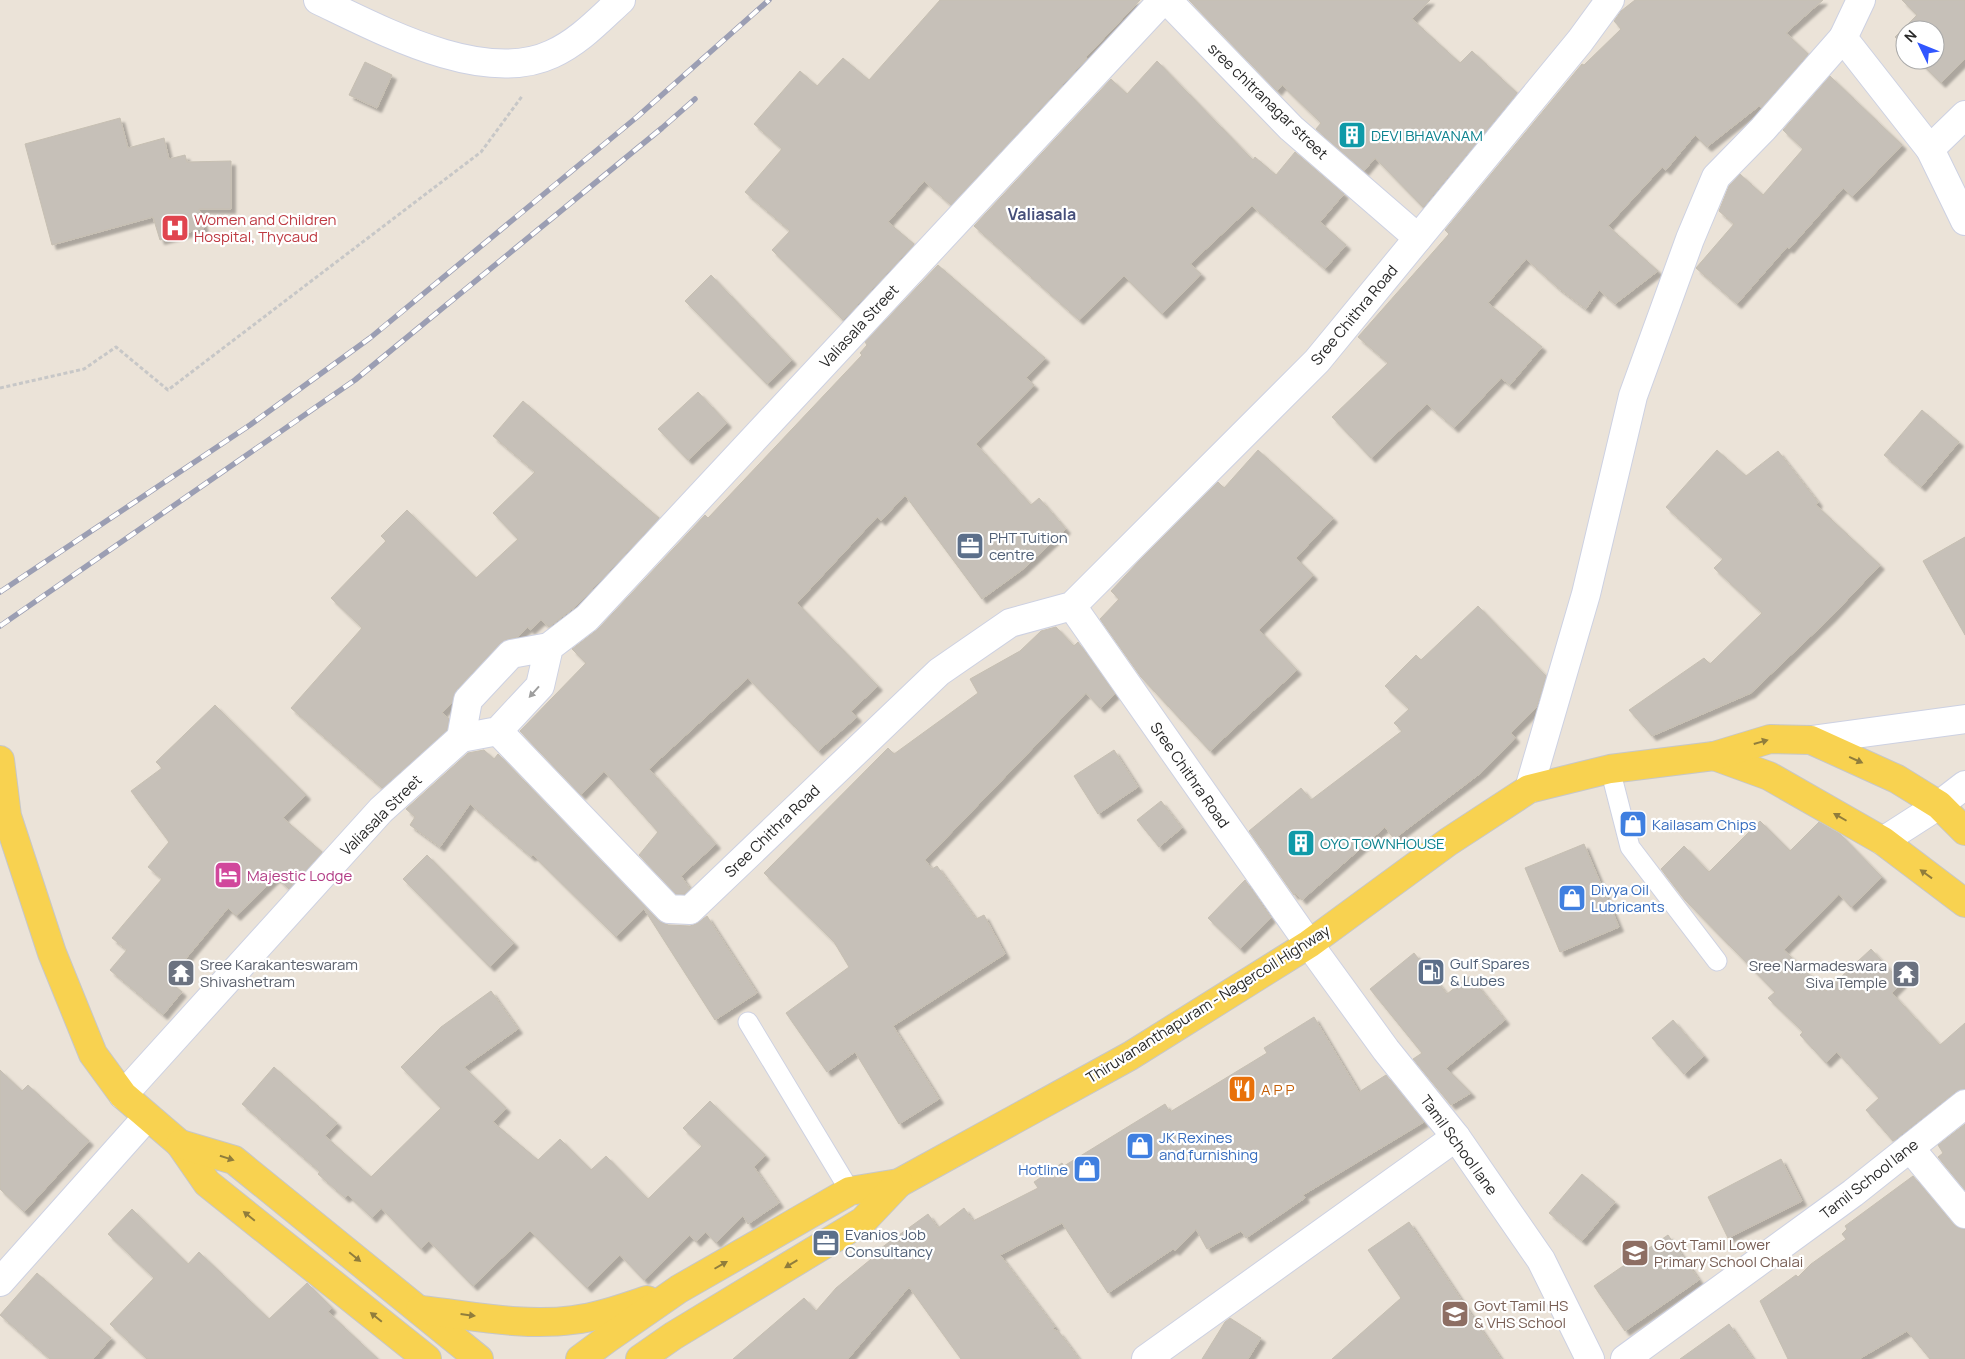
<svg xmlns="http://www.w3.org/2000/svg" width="1965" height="1359" font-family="Manrope,sans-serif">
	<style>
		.building { fill: #c6c0b8; stroke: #c6bfb2; filter: url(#shadow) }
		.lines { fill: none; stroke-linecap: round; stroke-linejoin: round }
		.lane-casing { stroke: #cdd1e2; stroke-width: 21 }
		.street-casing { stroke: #cdd1e2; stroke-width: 30 }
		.secondary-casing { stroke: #cdd1e2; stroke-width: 30 }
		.primary-casing { stroke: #c7c7c7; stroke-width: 30 }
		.path { stroke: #c7c7c7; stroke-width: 3; stroke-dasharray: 4 2.5; stroke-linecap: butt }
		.lane { stroke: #fff; stroke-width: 19 }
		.street { stroke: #fff; stroke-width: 28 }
		.secondary { stroke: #fff; stroke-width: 28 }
		.primary { stroke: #f8d250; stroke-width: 28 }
		.rail-casing { stroke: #9b9eb3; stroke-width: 5.5 }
		.rail { stroke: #fff; stroke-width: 4; stroke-dasharray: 11; stroke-linecap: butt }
		.oneway { fill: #9e9e9e }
		.oneway2 { fill: #907d3c }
		.labels { text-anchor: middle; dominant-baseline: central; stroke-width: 4.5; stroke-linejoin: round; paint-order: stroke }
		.street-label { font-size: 15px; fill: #282828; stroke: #fff }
		.culture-label { font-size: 15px; fill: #0d838f; stroke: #fff; text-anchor: start }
		.health-label { font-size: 15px; fill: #be3a42; stroke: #fff; text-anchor: start }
		.service-label { font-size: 15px; fill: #4e5e75; stroke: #fff; text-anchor: start }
		.shop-label { font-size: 15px; fill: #366cbe; stroke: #fff; text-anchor: start }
		.hotel-label { font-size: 15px; fill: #b23c85; stroke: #fff; text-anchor: start }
		.worship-label { font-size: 15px; fill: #5b616d; stroke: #fff; text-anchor: start }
		.food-label { font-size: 15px; fill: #c56008; stroke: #fff; text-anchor: start }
		.education-label { font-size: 15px; fill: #785e54; stroke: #fff; text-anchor: start }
		.neighbourhood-label { font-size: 16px; font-weight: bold; fill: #464f7a; stroke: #fff }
	</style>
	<defs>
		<filter id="shadow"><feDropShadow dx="4.5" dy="4.5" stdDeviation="1" flood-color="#0004"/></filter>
	</defs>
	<rect width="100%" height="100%" fill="#ebe3d8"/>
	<!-- building -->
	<g class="building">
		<path d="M940,0H1140L1086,57L1087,58L951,205L924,181L888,222L914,244L843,320L772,250L790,231L745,192L782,149L754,124L800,71L817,86L843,58L869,80Z"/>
		<path d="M1189,0H1430L1412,19L1460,63L1472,51L1517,93L1423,207L1375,158L1364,171L1316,129L1321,123L1282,85L1277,91Z"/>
		<path d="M1635,0H1823L1786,33L1808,54L1761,108L1759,106L1707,147L1695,135L1666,170L1662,167L1608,226L1658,271L1615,304L1599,290L1586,309L1557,287L1526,259L1488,303L1542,347L1510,385L1501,378L1454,428L1427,404L1371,458L1332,417L1388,363L1358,337L1449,234L1445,230L1582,64L1584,65L1621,29L1614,21L1621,11Z"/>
		<path d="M1902,0H1965V59L1941,83L1918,60H1935V30H1905V47L1895,37L1917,15Z"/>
		<path d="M1157,61L1253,160L1255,157L1276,175L1295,152L1344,194L1320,222L1346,245L1325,269L1252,206L1190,264L1201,274L1162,314L1124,276L1079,320L974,226L1111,79L1127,94Z"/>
		<path d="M365,62L392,75L377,108L349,95Z"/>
		<path d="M1830,76L1902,145L1852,197L1843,188L1789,249L1787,247L1737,304L1696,268L1734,224L1719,211L1729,186L1740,174L1763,195L1803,149L1783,130Z"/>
		<path d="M120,118L128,148L164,138L169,159L185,155L187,162L231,161V209H199L204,228L160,240L153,217L52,245L25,144Z"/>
		<path d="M938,265L1045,358L1026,378L1034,385L976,444L1031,505L1039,498L1066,529L1022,570L982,599L905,495L881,521L877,517L797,603L878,686L851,711L857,717L818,751L748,678L649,769L716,844L681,876L690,889L684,894H676L639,855L658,832L604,771L581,795L520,731L586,663L572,649L598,629L705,515L708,518L862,355L860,353L867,345L865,342Z"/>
		<path d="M711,275L792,360L767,384L685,301Z"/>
		<path d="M698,392L727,423L688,460L658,429Z"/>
		<path d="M523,401L659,518L576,606L549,627L541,620L530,630L528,627L517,637L508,639L500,643L457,689L452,703L442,713L449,719L447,730L382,788L291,708L362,628L331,598L386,541L381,536L407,510L476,578L518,539L493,513L535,472L493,436Z"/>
		<path d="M1922,410L1959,442L1921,487L1884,455Z"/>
		<path d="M1258,450L1333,518L1296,558L1313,575L1259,630L1297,670L1210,751L1141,677L1100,619L1119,599L1111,591L1139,561L1218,482L1224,488Z"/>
		<path d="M1717,450L1746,476L1778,451L1818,502L1816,505L1880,565L1831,617L1751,693L1652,736L1629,710L1704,658L1710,664L1762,613L1714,568L1723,559L1666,507Z"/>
		<path d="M1965,537V635L1923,561Z"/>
		<path d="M1478,606L1546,676L1536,708L1511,733L1515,738L1482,772L1394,839L1385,827L1302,900L1296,893L1294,895L1249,831L1301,788L1311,800L1402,731L1394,723L1409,709L1385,686L1416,655L1421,660Z"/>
		<path d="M1056,627L1074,646L1078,642L1115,694L1100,708L1086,693L925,860L932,869L937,866L976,919L984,915L1005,954L893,1026L939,1099L899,1124L855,1052L827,1072L786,1013L849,967L834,942L764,873L888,748L894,754L978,693L970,679L1020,651L1041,631Z"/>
		<path d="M215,705L306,795L283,818L322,852L289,889L276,877L236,916L228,908L168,980L182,992L163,1015L110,970L127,950L112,938L162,879L148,867L169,842L131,791L162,768L156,762Z"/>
		<path d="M484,750L494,759L498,754L658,920L668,925L690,926L696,924L707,916L757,993L715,1020L644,909L616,937L533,855L531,857L470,804L440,847L410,825L415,817L406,809L468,753Z"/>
		<path d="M1114,750L1138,787L1098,814L1074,776Z"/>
		<path d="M1161,801L1182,828L1159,847L1137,820Z"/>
		<path d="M1760,821L1790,851L1819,822L1840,834L1882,877L1851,907L1839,894L1784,950L1826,991L1871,949L1902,983L1892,993L1940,1045L1965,1023V1089L1955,1092L1893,1141L1866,1110L1879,1098L1837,1052L1826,1063L1800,1035L1803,1032L1768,998L1775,992L1685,900L1661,869L1684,846L1709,872Z"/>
		<path d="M1584,844L1619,927L1560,952L1525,868Z"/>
		<path d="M427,855L514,943L490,967L403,879Z"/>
		<path d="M1245,880L1271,918L1240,949L1208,918Z"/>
		<path d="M1414,953L1447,994L1470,976L1505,1020L1446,1068L1471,1093L1451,1105L1413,1059L1422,1053L1370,989Z"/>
		<path d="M491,991L518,1029L464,1067L506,1108L493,1122L538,1160L560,1139L591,1170L606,1156L648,1199L702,1146L683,1128L710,1101L765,1155L754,1167L779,1203L748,1224L743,1216L716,1243L706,1232L696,1242L690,1235L644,1280L620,1255L587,1288L530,1231L473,1286L429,1241L421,1249L381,1208L372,1218L348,1195L345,1198L318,1174L320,1172L242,1104L274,1067L337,1123L325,1136L371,1177L441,1108L401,1067L441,1027Z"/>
		<path d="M1314,1017L1359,1092L1386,1075L1424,1122L1303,1195L1305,1198L1246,1238L1241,1231L1207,1249L1196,1229L1175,1251L1173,1249L1108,1293L1062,1223L1000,1255L1055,1327L1053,1329L1059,1332L1079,1359H961L909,1287L848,1359H733L804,1298L816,1311L836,1288L882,1250L881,1248L928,1214L938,1228L964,1208L973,1221L1038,1188L1034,1182L1062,1163L1064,1166L1165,1104L1170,1112L1267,1053L1264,1048Z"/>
		<path d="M1673,1020L1704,1056L1684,1074L1652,1038Z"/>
		<path d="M0,1070L22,1091L28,1085L89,1141L24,1212L0,1189Z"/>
		<path d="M1965,1124V1190L1938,1157L1943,1153L1938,1145Z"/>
		<path d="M1781,1159L1802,1201L1728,1238L1708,1197Z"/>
		<path d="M1582,1174L1615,1202L1582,1241L1549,1213Z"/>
		<path d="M1913,1176L1953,1224L1959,1228L1965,1229V1359H1930L1907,1331L1859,1359H1788L1760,1301L1796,1275L1798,1277L1811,1264L1846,1239L1842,1234L1847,1229L1845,1226Z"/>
		<path d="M132,1209L188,1264L199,1252L269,1319L307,1283L332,1308L328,1312L378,1359H147L110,1324L154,1278L108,1234Z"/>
		<path d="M1409,1222L1501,1359H1332L1401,1298L1368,1250Z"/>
		<path d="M1668,1235L1699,1280L1625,1331L1594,1286Z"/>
		<path d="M37,1273L111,1338L93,1359H50L0,1315Z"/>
		<path d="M1230,1318L1261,1338L1248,1359H1202L1225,1322Z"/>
		<path d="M1729,1324L1753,1359H1680Z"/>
	</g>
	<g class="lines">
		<defs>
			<g id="lane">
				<path d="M1610,769L1630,847L1717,961"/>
				<path d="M748,1022L850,1191"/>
			</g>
			<g id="street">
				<path d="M318,0C381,30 484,86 552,54C579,42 600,19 621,0"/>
				<path d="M1167,0L1291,128L1418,238"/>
				<path d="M1861,0L1843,38L1930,149L1965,221"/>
				<path d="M1930,149L1965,115"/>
				<path d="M1072,606L1309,944L1386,1050L1456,1137L1541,1260L1590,1359"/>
				<path d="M549,647L540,686L498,731L461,738L468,700L511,654L549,647L587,618L1163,0"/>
				<path d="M498,731L669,909L690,910L939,672L1010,623L1072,606L1317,361L1580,41L1610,0"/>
				<path d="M1529,789L1586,594L1633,396L1690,239L1716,177L1763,129L1843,38"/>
				<path d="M123,1095L381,810L461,738"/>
				<path d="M1910,1148L1965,1214"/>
				<path d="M0,1282L147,1117"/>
				<path d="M1146,1359L1456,1137"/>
				<path d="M1625,1359L1853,1193L1965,1104"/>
			</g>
			<g id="secondary">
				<path d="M1811,740L1965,719"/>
				<path d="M1883,841L1939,805L1965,785"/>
			</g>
			<g id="primary">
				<path d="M1714,756L1769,776L1883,841L1965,903"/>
				<path d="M0,760L7,816L52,953L93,1054L123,1095L180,1144L207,1183L427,1359"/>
				<path d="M180,1144L234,1160L479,1359"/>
				<path d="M420,1310C470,1315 523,1327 573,1320C598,1317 623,1308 647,1300"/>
				<path d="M580,1359L607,1339L679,1289L850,1191L899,1183L1130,1056L1309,944L1448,842L1529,789L1610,769L1714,756L1770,739L1811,740L1897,779L1939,805L1965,831"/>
				<path d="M640,1359L673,1336L863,1221L899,1183"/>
			</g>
		</defs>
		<!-- lane casing -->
		<use href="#lane" class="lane-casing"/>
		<!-- street casing -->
		<use href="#street" class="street-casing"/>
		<!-- secondary casing -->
		<use href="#secondary" class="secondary-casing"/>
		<!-- primary casing -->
		<use href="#primary" class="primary-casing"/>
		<!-- path -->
		<path class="path" d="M0,388L84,369L116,347L168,390L481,152L523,95"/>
		<!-- lane -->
		<use href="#lane" class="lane"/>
		<!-- street -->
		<use href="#street" class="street"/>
		<!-- secondary -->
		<use href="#secondary" class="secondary"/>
		<!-- primary -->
		<use href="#primary" class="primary"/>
		<defs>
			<g id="rail">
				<path d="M0,592L250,425L370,338L637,117L769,0"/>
				<path d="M0,626L355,380L662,128L695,99"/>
			</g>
		</defs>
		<!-- rail casing -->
		<use href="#rail" class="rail-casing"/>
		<!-- rail -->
		<use href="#rail" class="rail"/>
	</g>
	<!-- one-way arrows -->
	<defs><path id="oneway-solid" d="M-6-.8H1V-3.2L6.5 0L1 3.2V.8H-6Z" transform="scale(1.25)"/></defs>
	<use class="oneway" href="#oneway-solid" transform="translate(534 692) rotate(132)"/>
	<g class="oneway2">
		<use href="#oneway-solid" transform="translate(1761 742) rotate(-16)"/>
		<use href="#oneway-solid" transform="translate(1856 760) rotate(24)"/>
		<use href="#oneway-solid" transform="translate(1840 817) rotate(-150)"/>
		<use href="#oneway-solid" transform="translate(1926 874) rotate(-144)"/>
		<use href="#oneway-solid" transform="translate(227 1158) rotate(18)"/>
		<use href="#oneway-solid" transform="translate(249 1216) rotate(-141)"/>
		<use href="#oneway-solid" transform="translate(355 1257) rotate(39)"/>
		<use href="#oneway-solid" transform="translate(791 1264) rotate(149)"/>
		<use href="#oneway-solid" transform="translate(721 1265) rotate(-30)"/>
		<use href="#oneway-solid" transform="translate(468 1315) rotate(7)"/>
		<use href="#oneway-solid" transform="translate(376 1317) rotate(-141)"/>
	</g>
	<!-- icons -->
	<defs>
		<symbol id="building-square" viewBox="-11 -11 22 22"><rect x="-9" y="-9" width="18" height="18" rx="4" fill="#0f9aa8" stroke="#fff"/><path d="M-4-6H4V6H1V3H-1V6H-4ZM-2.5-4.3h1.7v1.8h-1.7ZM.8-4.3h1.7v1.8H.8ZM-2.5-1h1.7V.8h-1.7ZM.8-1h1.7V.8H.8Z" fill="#fff"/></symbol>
		<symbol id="hospital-square" viewBox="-11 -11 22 22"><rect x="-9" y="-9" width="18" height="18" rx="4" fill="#e0444e" stroke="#fff"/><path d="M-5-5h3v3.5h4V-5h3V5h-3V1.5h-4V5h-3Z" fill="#fff"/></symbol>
		<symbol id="office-square" viewBox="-11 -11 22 22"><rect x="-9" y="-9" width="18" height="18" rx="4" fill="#5c6f8a" stroke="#fff"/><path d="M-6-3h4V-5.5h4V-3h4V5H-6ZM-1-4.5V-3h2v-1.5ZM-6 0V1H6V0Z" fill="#fff"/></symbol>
		<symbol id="shop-square" viewBox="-11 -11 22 22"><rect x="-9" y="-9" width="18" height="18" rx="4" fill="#3f7fe0" stroke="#fff"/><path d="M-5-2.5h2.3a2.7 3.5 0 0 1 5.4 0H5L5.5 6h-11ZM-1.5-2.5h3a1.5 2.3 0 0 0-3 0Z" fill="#fff"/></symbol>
		<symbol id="hotel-square" viewBox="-11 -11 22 22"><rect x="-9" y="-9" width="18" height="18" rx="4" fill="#d1479c" stroke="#fff"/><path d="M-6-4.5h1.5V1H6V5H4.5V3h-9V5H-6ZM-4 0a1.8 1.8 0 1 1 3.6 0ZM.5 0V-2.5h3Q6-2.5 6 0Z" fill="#fff"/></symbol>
		<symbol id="fuel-square" viewBox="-11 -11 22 22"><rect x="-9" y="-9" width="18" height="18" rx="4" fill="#5c6f8a" stroke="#fff"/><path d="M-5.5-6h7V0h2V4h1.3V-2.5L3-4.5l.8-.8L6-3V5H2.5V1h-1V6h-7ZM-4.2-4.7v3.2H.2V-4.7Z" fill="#fff"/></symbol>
		<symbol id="temple-square" viewBox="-11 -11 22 22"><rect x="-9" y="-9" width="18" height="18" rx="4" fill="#6b7280" stroke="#fff"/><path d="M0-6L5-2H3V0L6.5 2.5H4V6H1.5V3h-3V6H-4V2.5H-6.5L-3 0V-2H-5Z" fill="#fff"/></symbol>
		<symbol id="restaurant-square" viewBox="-11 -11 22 22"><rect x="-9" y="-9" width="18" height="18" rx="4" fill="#e8710a" stroke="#fff"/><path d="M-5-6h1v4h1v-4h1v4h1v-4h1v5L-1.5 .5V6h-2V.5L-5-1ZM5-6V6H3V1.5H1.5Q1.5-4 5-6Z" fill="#fff"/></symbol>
		<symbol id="school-square" viewBox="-11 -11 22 22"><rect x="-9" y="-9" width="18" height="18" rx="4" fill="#8d6e63" stroke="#fff"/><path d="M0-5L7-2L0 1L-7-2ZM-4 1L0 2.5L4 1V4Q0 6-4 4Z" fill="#fff"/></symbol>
	</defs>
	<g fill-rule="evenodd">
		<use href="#building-square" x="1336" y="119" width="32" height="32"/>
		<use href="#hospital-square" x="159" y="212" width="32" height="32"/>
		<use href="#office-square" x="954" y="530" width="32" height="32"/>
		<use href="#shop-square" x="1617" y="808" width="32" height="32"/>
		<use href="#building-square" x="1285" y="827" width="32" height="32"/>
		<use href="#hotel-square" x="212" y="859" width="32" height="32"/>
		<use href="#shop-square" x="1556" y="882" width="32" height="32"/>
		<use href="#fuel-square" x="1415" y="956" width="32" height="32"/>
		<use href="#temple-square" x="165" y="957" width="32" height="32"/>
		<use href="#temple-square" x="1890" y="958" width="32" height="32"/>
		<use href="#restaurant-square" x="1226" y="1073" width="32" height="32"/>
		<use href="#shop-square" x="1124" y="1130" width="32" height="32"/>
		<use href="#shop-square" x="1071" y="1153" width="32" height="32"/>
		<use href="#office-square" x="810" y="1227" width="32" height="32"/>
		<use href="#school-square" x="1619" y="1237" width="32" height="32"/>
		<use href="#school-square" x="1439" y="1298" width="32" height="32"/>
	</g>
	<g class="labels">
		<!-- street labels -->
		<g class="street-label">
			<text transform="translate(1268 101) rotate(44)">sree chitranagar street</text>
			<text transform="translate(1354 315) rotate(-50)">Sree Chithra Road</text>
			<text transform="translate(859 326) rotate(-47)">Valiasala Street</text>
			<text transform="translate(1190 775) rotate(55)">Sree Chithra Road</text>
			<text transform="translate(381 815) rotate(-45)">Valiasala Street</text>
			<text transform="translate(772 831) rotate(-44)">Sree Chithra Road</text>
			<text transform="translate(1208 1004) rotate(-32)">Thiruvananthapuram - Nagercoil Highway</text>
			<text transform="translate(1459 1145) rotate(54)">Tamil School lane</text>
			<text transform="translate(1869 1179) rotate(-38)">Tamil School lane</text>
		</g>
		<!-- culture labels -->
		<g class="culture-label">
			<text x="1371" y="135">DEVI BHAVANAM</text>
			<text x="1320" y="843">OYO TOWNHOUSE</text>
		</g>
		<!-- health labels -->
		<g class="health-label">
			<text x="194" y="219">Women and Children<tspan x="194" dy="17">Hospital, Thycaud</tspan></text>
		</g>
		<!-- service labels -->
		<g class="service-label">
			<text x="989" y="537">PHT Tuition<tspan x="989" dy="17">centre</tspan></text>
			<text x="1450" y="963">Gulf Spares<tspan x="1450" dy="17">&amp; Lubes</tspan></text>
			<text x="845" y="1234">Evanios Job<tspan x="845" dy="17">Consultancy</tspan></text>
		</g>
		<!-- shop labels -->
		<g class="shop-label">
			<text x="1652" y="824">Kailasam Chips</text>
			<text x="1591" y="889">Divya Oil<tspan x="1591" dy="17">Lubricants</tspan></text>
			<text x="1159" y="1137">JK Rexines<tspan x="1159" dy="17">and furnishing</tspan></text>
			<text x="1068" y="1169" text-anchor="end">Hotline</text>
		</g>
		<!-- hotel labels -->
		<g class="hotel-label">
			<text x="247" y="875">Majestic Lodge</text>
		</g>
		<!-- worship labels -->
		<g class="worship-label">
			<text x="200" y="964">Sree Karakanteswaram<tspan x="200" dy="17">Shivashetram</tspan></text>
			<text x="1887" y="965" text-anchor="end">Sree Narmadeswara<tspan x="1887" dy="17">Siva Temple</tspan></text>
		</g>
		<!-- food labels -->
		<g class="food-label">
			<text x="1261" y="1089">A P P</text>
		</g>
		<!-- education labels -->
		<g class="education-label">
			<text x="1654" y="1244">Govt Tamil Lower<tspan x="1654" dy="17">Primary School Chalai</tspan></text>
			<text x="1474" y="1305">Govt Tamil HS<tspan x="1474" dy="17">&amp; VHS School</tspan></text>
		</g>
		<!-- neighbourhood labels -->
		<g class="neighbourhood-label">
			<text x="1042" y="214">Valiasala</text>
		</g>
	</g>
	<!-- north arrow -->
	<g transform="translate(1920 45) rotate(313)"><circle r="24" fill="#ffffff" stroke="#a9a9a9"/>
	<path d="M0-4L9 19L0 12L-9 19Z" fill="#3156ff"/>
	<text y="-8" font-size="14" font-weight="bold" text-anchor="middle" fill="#282828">N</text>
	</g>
</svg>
